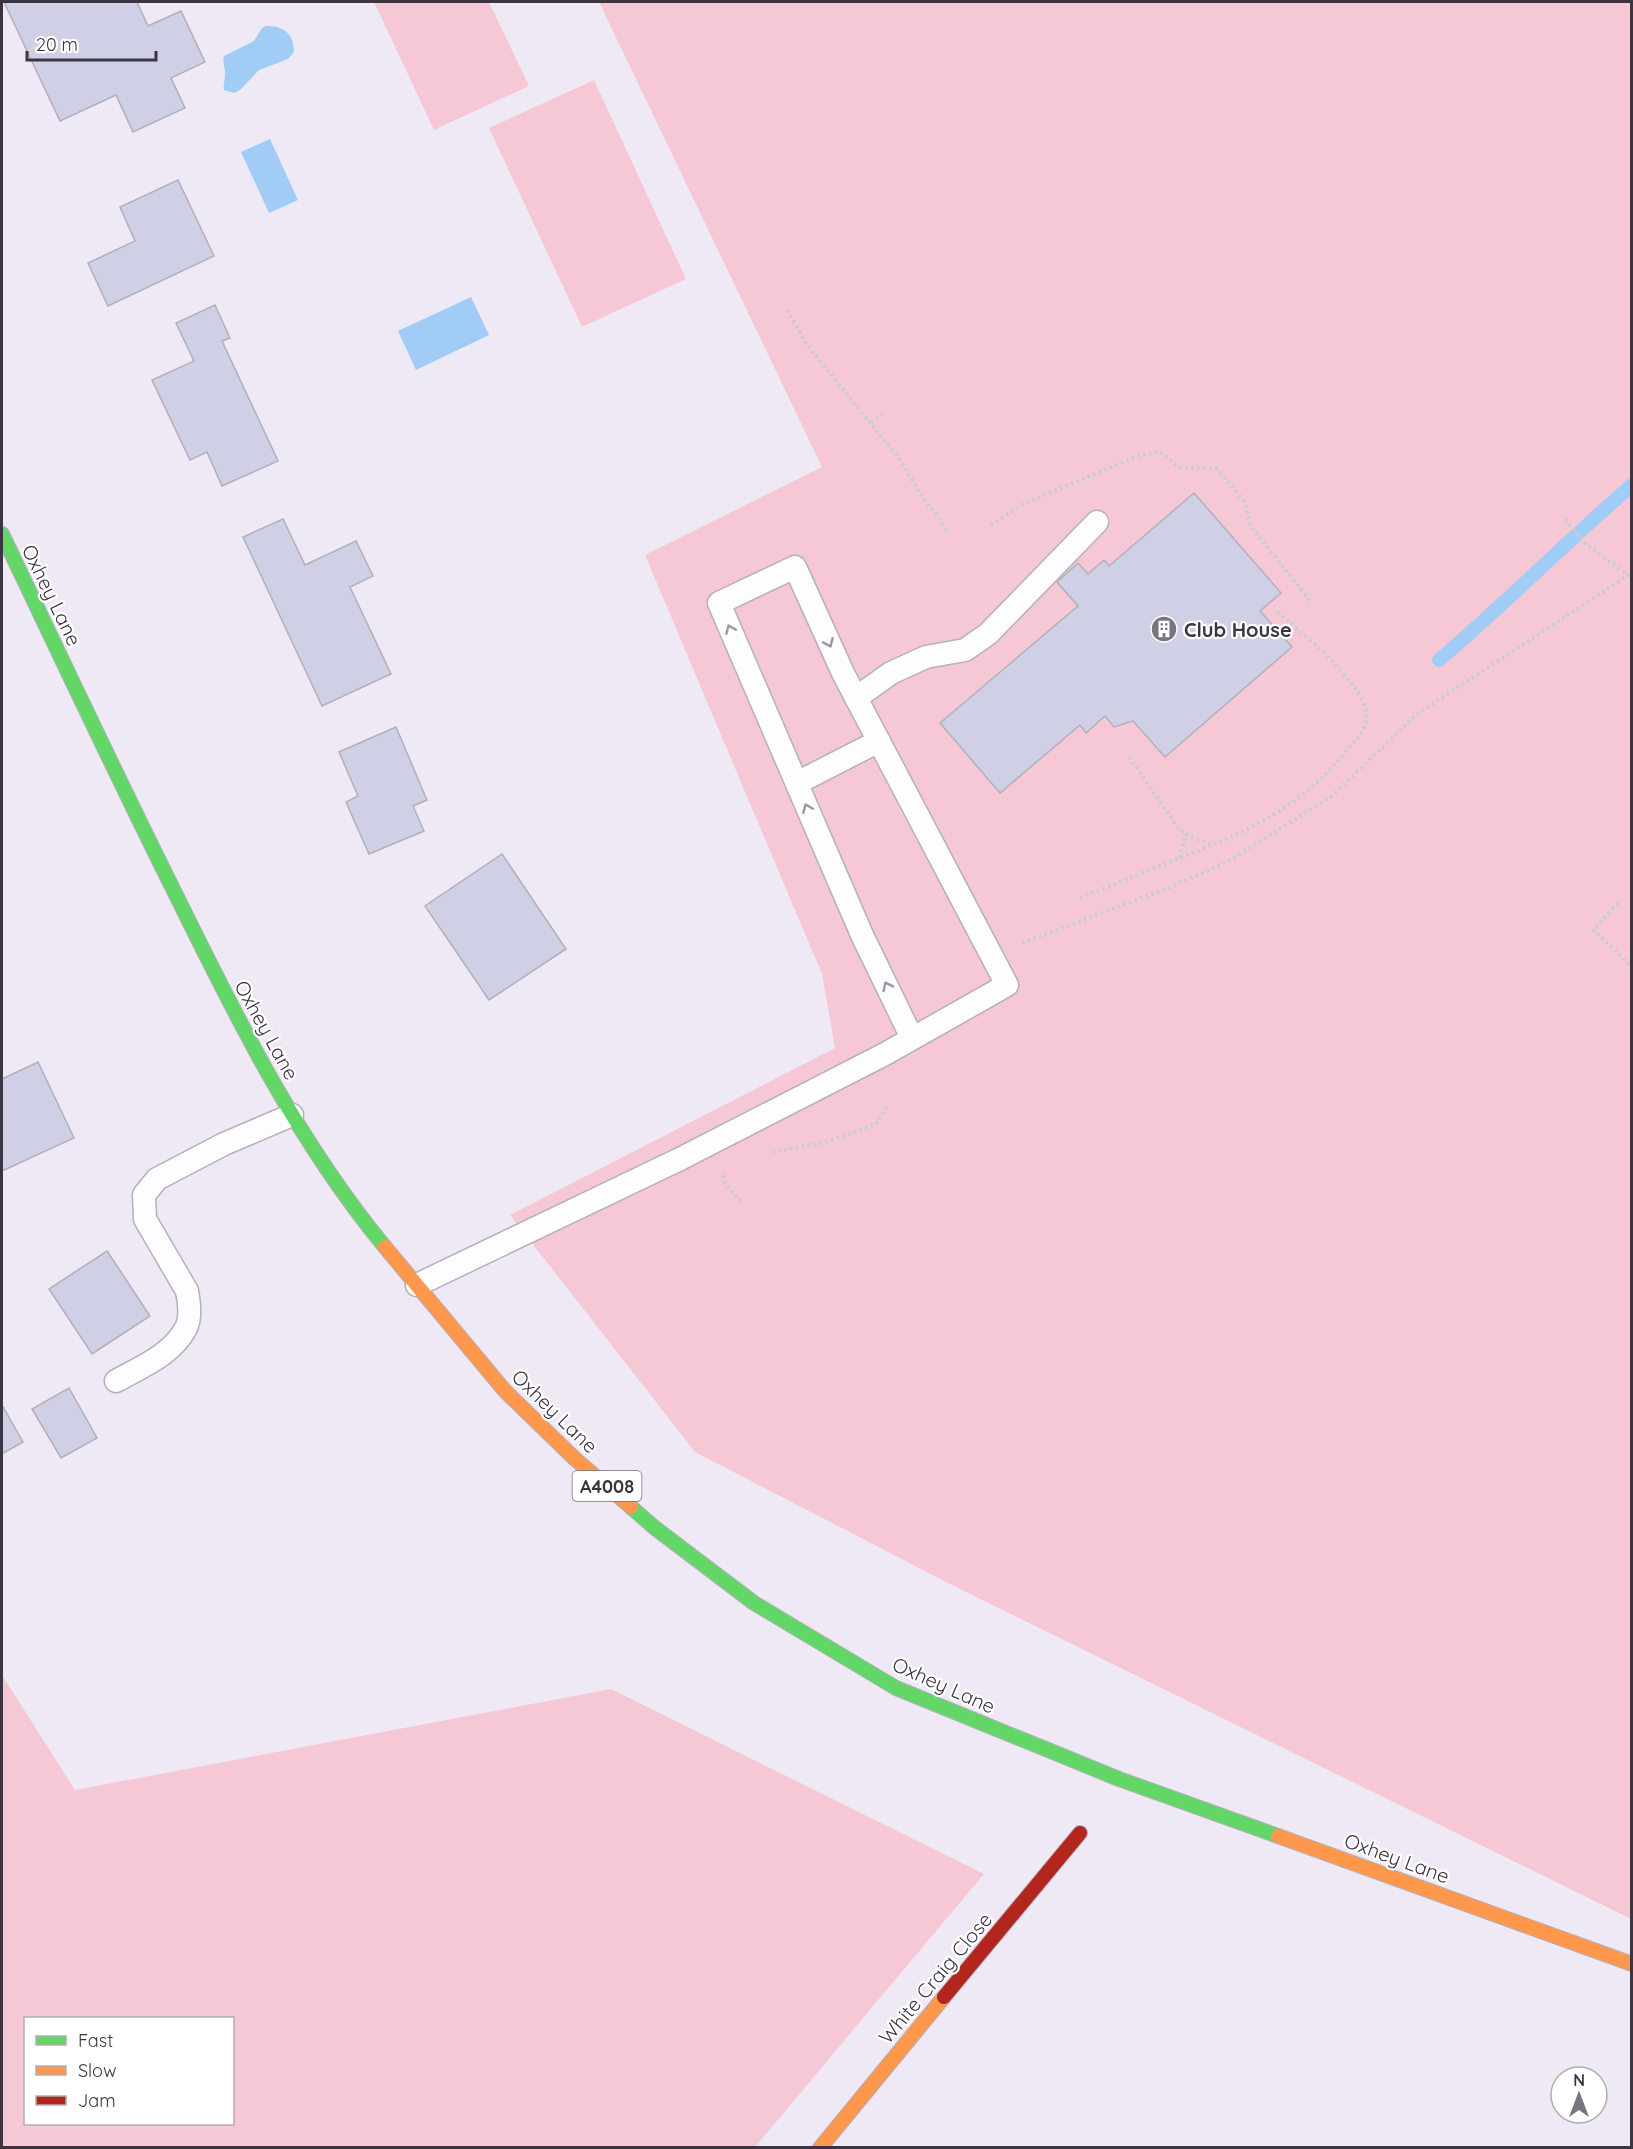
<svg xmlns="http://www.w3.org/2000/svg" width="1633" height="2149" font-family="Quicksand,sans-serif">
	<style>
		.green { fill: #f6c8d6; fill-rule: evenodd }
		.water { fill: #a0ccf6 }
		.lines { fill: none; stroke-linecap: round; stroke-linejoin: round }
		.stream { stroke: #a0ccf6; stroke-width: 14 }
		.building { fill: #cfcfe6; stroke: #b1b0ba; stroke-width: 1.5 }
		.lane-casing { stroke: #b5b0bb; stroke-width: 25 }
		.fast-casing { stroke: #b5b0bb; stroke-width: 16 }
		.slow-casing { stroke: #b5b0bb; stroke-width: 16 }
		.jam-casing { stroke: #b5b0bb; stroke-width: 16 }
		.path { stroke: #ceccd0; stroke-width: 4; stroke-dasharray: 3 3; stroke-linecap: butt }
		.lane { stroke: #fdfcfe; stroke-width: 22 }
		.fast { stroke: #63d668; stroke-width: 14 }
		.slow { stroke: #ff974d; stroke-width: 14 }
		.jam { stroke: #b3261e; stroke-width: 14 }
		.oneway { stroke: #9c989f }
		.labels { text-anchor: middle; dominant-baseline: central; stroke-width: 4.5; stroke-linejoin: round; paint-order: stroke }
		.shield { fill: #fff; stroke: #757279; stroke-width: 1.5 }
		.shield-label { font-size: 18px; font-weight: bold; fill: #3a3540 }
		.street-label { font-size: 20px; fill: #3a3540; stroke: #fff }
		.poi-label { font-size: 20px; font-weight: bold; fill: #3a3540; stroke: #fff; text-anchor: start }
	</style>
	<rect width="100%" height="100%" fill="#efe9f5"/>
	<!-- green -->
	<g class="green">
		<path d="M374,2H489L529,86L434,130Z"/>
		<path d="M599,2H1631V1919L948,1583L695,1452L510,1215L835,1048L822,974L645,555L822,467Z"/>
		<path d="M594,80L686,279L582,327L489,128Z"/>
		<path d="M2,1675L75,1790L611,1689L984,1874L755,2147H2ZM26,2018H232V2124H26Z"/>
	</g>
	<!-- water -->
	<g class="water">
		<path d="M266,26C284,26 294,34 294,52L288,59L259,70L240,90L234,93L224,90C223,84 225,81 225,75C226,68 222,64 224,56L254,41L262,28Z"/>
		<path d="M270,139L298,200L269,213L241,152Z"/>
		<path d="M471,297L489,335L416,370L398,331Z"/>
	</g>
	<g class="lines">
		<!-- stream -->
		<path class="stream" d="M1439,660C1505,604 1566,542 1632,485"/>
	</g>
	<!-- building -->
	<g class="building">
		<path d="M4,2H137L148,26L181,11L205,62L171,78L185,108L133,132L116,95L60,121Z"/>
		<path d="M178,180L214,256L108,306L88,263L135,241L120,207Z"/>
		<path d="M215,305L230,338L222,341L278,461L222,486L207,452L190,460L152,380L194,361L176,323Z"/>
		<path d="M1194,493L1281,593L1260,611L1292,647L1165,757L1133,721L1114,727L1105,716L1086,733L1080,725L1000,793L940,723L1078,606L1057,582L1078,563L1088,574L1104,560L1109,566Z"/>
		<path d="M283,519L305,565L356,541L373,576L350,587L391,674L322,706L243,537Z"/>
		<path d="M396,727L427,800L413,806L424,831L369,854L346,802L358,796L339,752Z"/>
		<path d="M502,854L566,949L489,1000L425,906Z"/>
		<path d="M38,1062L74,1138L2,1171V1079Z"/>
		<path d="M107,1251L150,1316L92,1354L49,1289Z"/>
		<path d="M69,1388L97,1438L61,1458L32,1409Z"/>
		<path d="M2,1405L23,1442L2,1454Z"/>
	</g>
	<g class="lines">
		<defs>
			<g id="lane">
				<path d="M856,698L891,673L926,657L965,650L988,634L1097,522"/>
				<path d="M797,783L879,741"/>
				<path d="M417,1285L680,1159L885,1054L1007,985L843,673L795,567L719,603L862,935L912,1038"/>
				<path d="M116,1381C141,1367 172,1355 186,1328C191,1318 189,1301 187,1291L145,1219L144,1195L157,1179L224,1144L292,1115"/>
			</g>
			<g id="fast">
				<path d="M2,534C60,655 117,777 177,897C237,1019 298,1142 385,1247"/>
				<path d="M631,1507L655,1528L754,1603L896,1688L1119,1779L1278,1836"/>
			</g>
			<g id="slow">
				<path d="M385,1247L505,1391L574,1458L631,1507"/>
				<path d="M1278,1836L1632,1964"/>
				<path d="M820,2148L944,1997"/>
			</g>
			<path id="jam" d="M944,1997L1080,1833"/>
		</defs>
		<!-- lane casing -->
		<use href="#lane" class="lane-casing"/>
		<!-- fast casing -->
		<use href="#fast" class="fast-casing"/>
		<!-- slow casing -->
		<use href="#slow" class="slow-casing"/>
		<!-- jam casing -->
		<use href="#jam" class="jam-casing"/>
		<!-- path -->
		<g class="path">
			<path d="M787,310L807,345L902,462L921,496L937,515L947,532"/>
			<path d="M871,423L882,415"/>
			<path d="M1565,519L1587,545L1628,575"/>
			<path d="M991,525L1025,503L1133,458L1159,451L1179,467L1217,469L1245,502L1250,525L1310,601"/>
			<path d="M1129,757L1179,829L1192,837L1214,845"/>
			<path d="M1179,858L1186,834"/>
			<path d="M1080,898C1108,887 1136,875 1165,864C1238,835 1296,814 1347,750C1357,738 1369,728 1366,711C1361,682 1300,630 1276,611"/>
			<path d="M1618,903L1593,930L1632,966"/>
			<path d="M1022,943L1168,888L1227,862L1332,796L1417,714L1632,573"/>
			<path d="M772,1152L823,1143L875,1125L887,1107"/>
			<path d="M723,1175L725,1184L741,1201"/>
		</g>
		<!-- lane -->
		<use href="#lane" class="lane"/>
		<!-- fast -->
		<use href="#fast" class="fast"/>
		<!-- slow -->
		<use href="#slow" class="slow"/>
		<!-- jam -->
		<use href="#jam" class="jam"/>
	</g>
	<!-- one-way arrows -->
	<defs><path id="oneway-chevron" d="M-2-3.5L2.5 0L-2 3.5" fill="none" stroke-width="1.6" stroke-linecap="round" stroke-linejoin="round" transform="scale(1.5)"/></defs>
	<g class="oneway">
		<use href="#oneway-chevron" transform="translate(730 629) rotate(-113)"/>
		<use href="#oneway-chevron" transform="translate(829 643) rotate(66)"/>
		<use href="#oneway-chevron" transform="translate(807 808) rotate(-113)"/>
		<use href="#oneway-chevron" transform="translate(887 986) rotate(-116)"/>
	</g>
	<!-- icons -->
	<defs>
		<symbol id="building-disc" viewBox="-11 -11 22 22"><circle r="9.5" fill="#79747f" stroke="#fff"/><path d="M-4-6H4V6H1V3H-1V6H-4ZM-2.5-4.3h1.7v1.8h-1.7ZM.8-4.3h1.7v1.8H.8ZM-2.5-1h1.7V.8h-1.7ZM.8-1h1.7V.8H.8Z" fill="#fff"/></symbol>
	</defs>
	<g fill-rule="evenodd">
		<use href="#building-disc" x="1149" y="614" width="30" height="30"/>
	</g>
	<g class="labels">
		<!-- shield labels -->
		<rect class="shield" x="572.5" y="1471" width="69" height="30" rx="4.5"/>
		<g class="shield-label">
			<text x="607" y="1486">A4008</text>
		</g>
		<!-- street labels -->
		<g class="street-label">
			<text transform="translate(52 595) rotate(64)">Oxhey Lane</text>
			<text transform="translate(267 1030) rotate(61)">Oxhey Lane</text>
			<text transform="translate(555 1411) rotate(44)">Oxhey Lane</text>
			<text transform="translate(944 1685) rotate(24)">Oxhey Lane</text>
			<text transform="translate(1397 1858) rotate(20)">Oxhey Lane</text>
			<text transform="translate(935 1978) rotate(-50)">White Craig Close</text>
		</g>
		<!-- poi labels -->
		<g class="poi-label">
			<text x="1184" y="629">Club House</text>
		</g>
	</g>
	<!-- border -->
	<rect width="1633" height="2149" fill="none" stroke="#3a3540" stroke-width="6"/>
	<!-- legend -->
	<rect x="24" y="2017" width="210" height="108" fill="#ffffff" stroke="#b0aeb3" stroke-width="1.5"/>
	<rect x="36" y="2036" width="30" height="9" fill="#63d668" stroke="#b0aeb3" stroke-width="1.5"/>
	<text x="78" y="2047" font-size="18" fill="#3a3540">Fast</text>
	<rect x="36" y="2066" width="30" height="9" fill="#ff974d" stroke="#b0aeb3" stroke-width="1.5"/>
	<text x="78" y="2077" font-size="18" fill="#3a3540">Slow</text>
	<rect x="36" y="2096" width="30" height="9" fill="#b3261e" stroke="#b0aeb3" stroke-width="1.5"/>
	<text x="78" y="2107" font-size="18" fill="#3a3540">Jam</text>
	<!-- north arrow -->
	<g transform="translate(1579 2095)"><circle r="28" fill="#ffffff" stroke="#b0aeb3" stroke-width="1.5"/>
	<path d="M0-4.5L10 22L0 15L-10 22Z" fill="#79747f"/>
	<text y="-9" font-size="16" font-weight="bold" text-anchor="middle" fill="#3a3540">N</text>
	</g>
	<!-- scale -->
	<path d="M27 51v9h129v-9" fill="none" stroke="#3a3540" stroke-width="3"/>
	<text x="36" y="51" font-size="18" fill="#3a3540" stroke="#ffffff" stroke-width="4.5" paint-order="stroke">20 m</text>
</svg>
